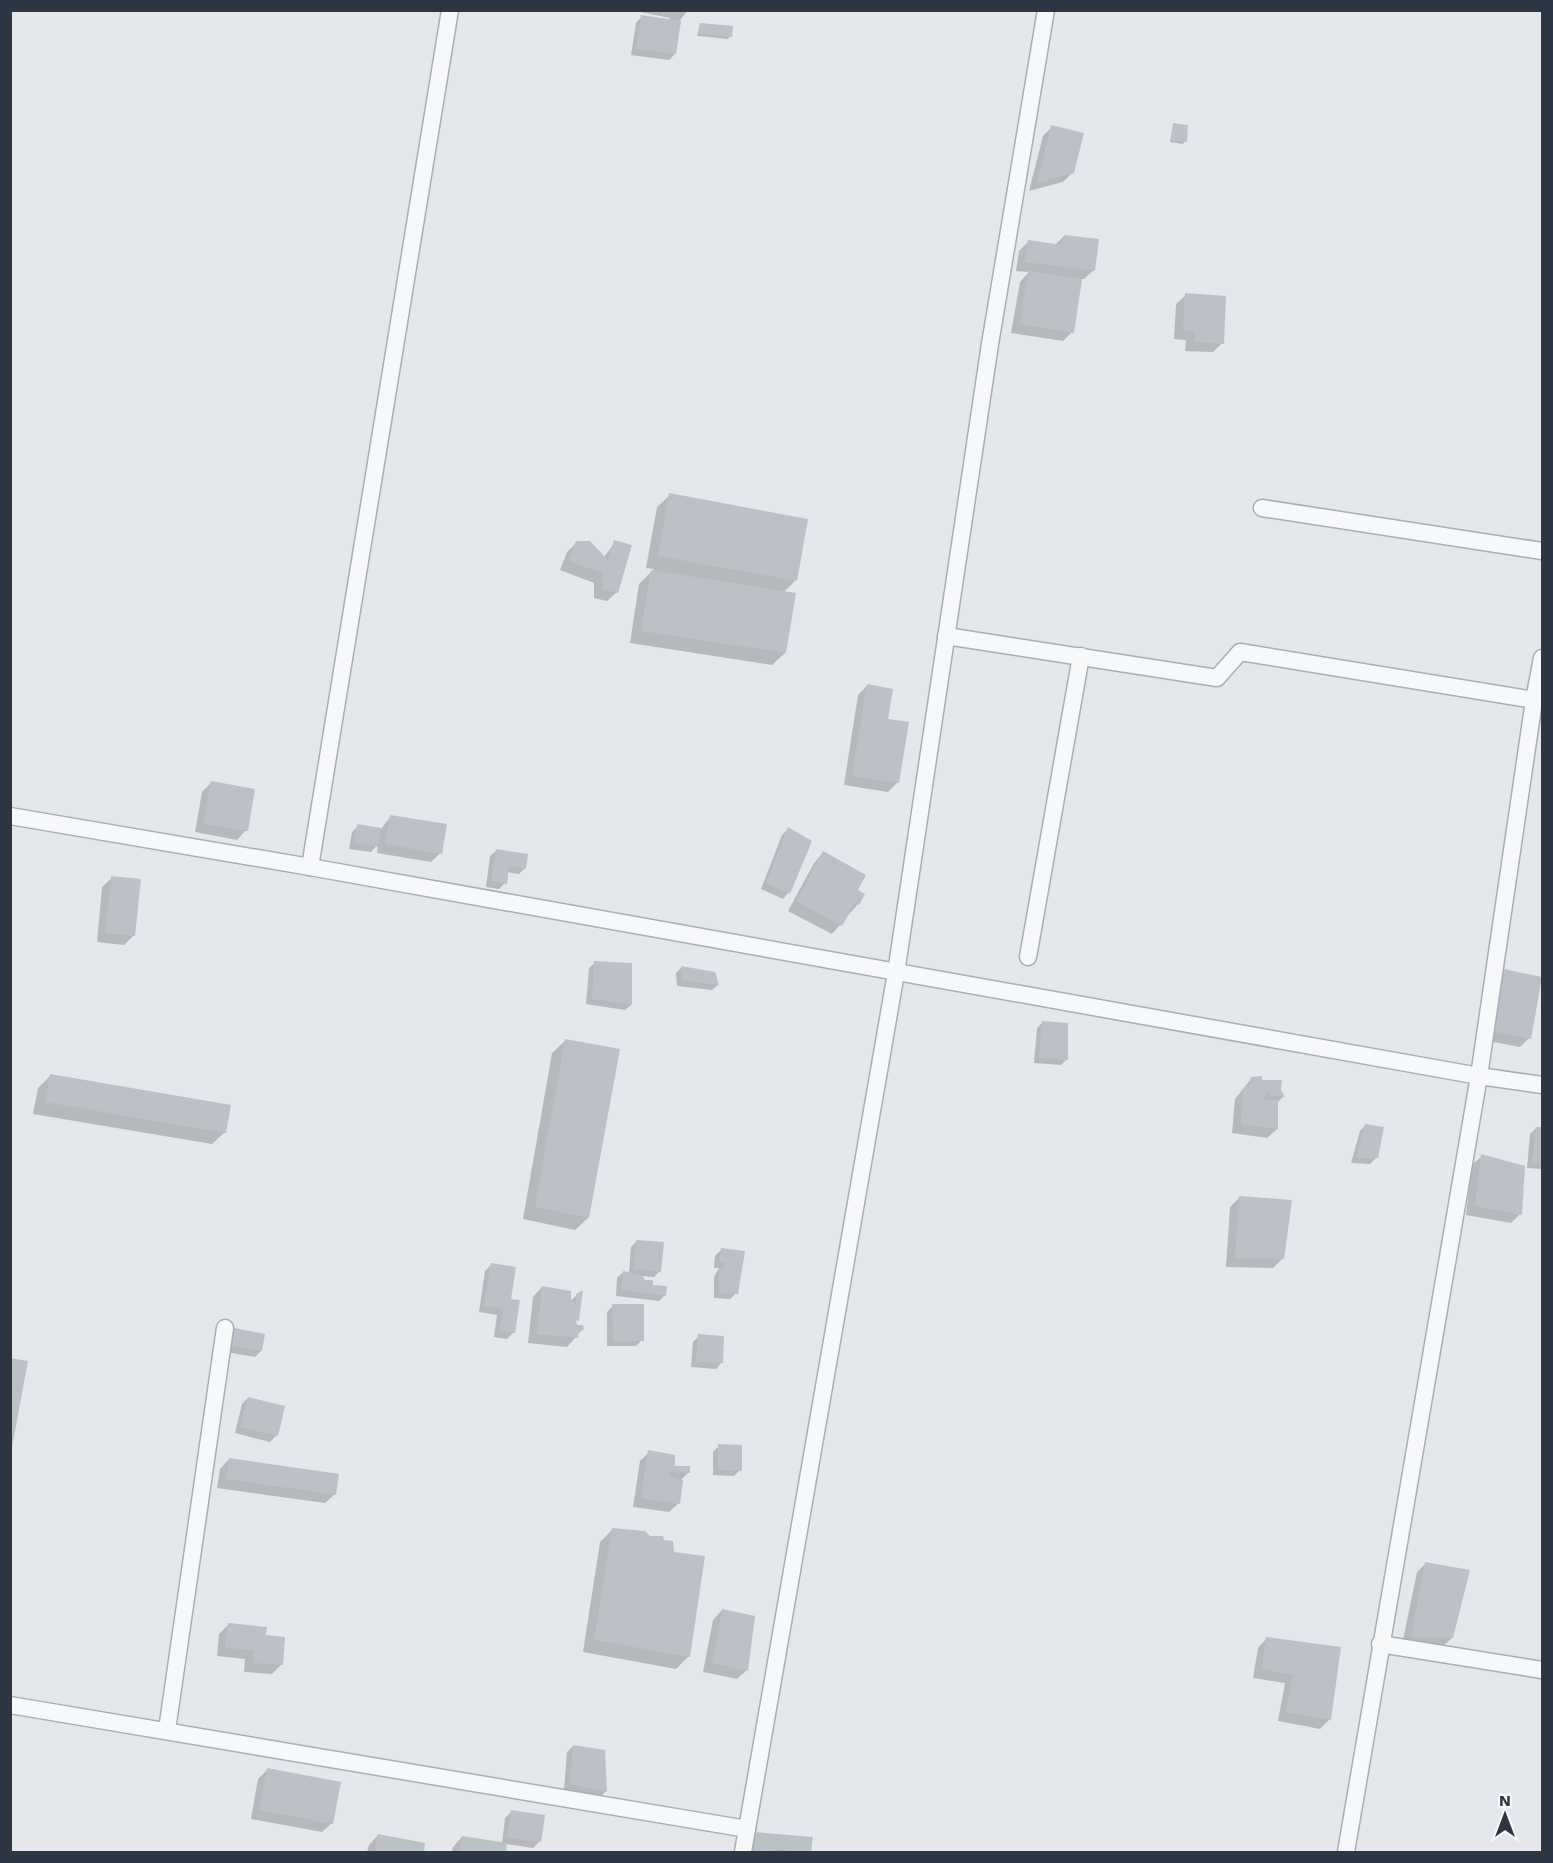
<svg xmlns="http://www.w3.org/2000/svg" width="1553" height="1863" font-family="'Work Sans',sans-serif">
	<style>
		.shadow { fill: #0003 }
		.building { fill: #bcc1c8 }
		.lines { fill: none; stroke-linecap: round; stroke-linejoin: round }
		.minor-casing { stroke: #a9aeb5; stroke-width: 19 }
		.minor { stroke: #f7f8fa; stroke-width: 16 }
	</style>
	<rect width="100%" height="100%" fill="#e4e7eb"/>
	<!-- shadow -->
	<g class="shadow">
		<path d="M631,10H688L680,20L675,54L669,60L631,55L636,23L641,17L670,21V18Z"/>
		<path d="M700,24L730,36L728,39L697,36Z"/>
		<path d="M1173,125L1185,141L1183,144L1170,142Z"/>
		<path d="M1052,127L1073,172L1063,182L1029,191L1043,136Z"/>
		<path d="M1064,236L1094,270L1084,279H1081L1072,332L1063,341L1011,333L1020,282L1029,272L1016,271L1019,251L1028,242L1055,245Z"/>
		<path d="M1186,295L1222,343L1213,352L1185,351L1186,340L1174,339L1176,304Z"/>
		<path d="M670,495L795,581L784,592L785,653L772,665L630,643L639,584L654,569L646,568L657,507Z"/>
		<path d="M615,542L617,592L607,601L594,598V583L560,570L567,552L576,543L604,557Z"/>
		<path d="M867,686L886,720L897,783L888,792L844,785L858,695Z"/>
		<path d="M211,783L246,830L237,840L195,832L202,792Z"/>
		<path d="M391,816L440,853L431,862L377,853L378,844L371,852L349,849L352,832L358,826L381,829Z"/>
		<path d="M788,829V893L783,899L761,889L782,835Z"/>
		<path d="M496,851L525,868L519,874L507,872L505,883L499,889L486,887L490,856Z"/>
		<path d="M823,853L856,891L858,904L832,934L788,911L814,863Z"/>
		<path d="M112,878L134,935L124,945L97,942L102,887Z"/>
		<path d="M595,963L631,1005L625,1010L586,1004L589,968Z"/>
		<path d="M682,967L718,985L712,990L677,986L676,973Z"/>
		<path d="M1504,971L1529,1038L1520,1047L1483,1040L1495,980Z"/>
		<path d="M1043,1022L1067,1059L1061,1065L1034,1063L1037,1028Z"/>
		<path d="M565,1041L588,1218L575,1230L523,1219L552,1053Z"/>
		<path d="M50,1076L225,1132L212,1144L33,1114L38,1088Z"/>
		<path d="M1251,1079L1280,1082L1279,1090L1283,1097L1277,1103V1129L1267,1138L1232,1133L1235,1099Z"/>
		<path d="M1366,1125L1376,1158L1370,1164L1351,1163L1360,1131Z"/>
		<path d="M1536,1128L1542,1129V1169L1527,1168L1530,1134Z"/>
		<path d="M1482,1156L1520,1214L1511,1223L1466,1215L1472,1165Z"/>
		<path d="M1240,1197L1283,1258L1273,1268L1226,1267L1230,1207Z"/>
		<path d="M637,1241L660,1271L654,1277L641,1276L645,1282L665,1295L659,1301L616,1296L617,1278L623,1272L629,1273L631,1247Z"/>
		<path d="M721,1250L736,1293L730,1299L714,1298V1277L719,1268H714L715,1256Z"/>
		<path d="M491,1265L510,1301L513,1333L507,1339L494,1337L497,1315L479,1312L485,1271Z"/>
		<path d="M542,1287L569,1302L577,1295L576,1327L582,1330L567,1347L528,1343L533,1297Z"/>
		<path d="M613,1306L642,1340L636,1346H607V1312Z"/>
		<path d="M235,1330L261,1351L255,1357L226,1352L229,1336Z"/>
		<path d="M699,1336L721,1363L716,1369L691,1367L693,1342Z"/>
		<path d="M248,1398L276,1436L270,1442L235,1433L242,1404Z"/>
		<path d="M719,1446L740,1470L734,1476L713,1475V1452Z"/>
		<path d="M649,1452L673,1468L689,1472L681,1480L679,1503L669,1512L633,1507L640,1461Z"/>
		<path d="M229,1459L335,1494L325,1503L217,1488L220,1469Z"/>
		<path d="M612,1530L689,1656L676,1669L583,1652L600,1542Z"/>
		<path d="M1426,1563L1452,1638L1442,1647L1402,1645L1417,1572Z"/>
		<path d="M722,1610L747,1670L737,1679L703,1672L713,1620Z"/>
		<path d="M228,1625L265,1636L281,1665L272,1674L244,1672L245,1659L217,1656L219,1634Z"/>
		<path d="M1267,1638L1330,1719L1320,1729L1278,1721L1285,1683L1253,1678L1258,1648Z"/>
		<path d="M573,1746L606,1791L600,1797L564,1790L567,1752Z"/>
		<path d="M267,1770L332,1823L322,1832L251,1819L258,1779Z"/>
		<path d="M511,1812L539,1842L533,1848L506,1844L504,1852H452L453,1847L462,1837L502,1844L505,1818Z"/>
		<path d="M378,1835L424,1844L422,1852H367L369,1845Z"/>
		<path d="M811,1839L809,1852H747L749,1840Z"/>
	</g>
	<!-- building -->
	<g class="building">
		<path d="M641,15L681,21L676,54L636,49Z"/>
		<path d="M700,23L733,26L732,37L698,33Z"/>
		<path d="M1173,123L1188,125L1187,142L1171,140Z"/>
		<path d="M1051,125L1084,133L1074,173L1037,183Z"/>
		<path d="M1064,235L1099,239L1095,271L1025,262L1028,240L1062,245Z"/>
		<path d="M1028,271L1082,279L1074,333L1020,324Z"/>
		<path d="M1185,293L1226,296L1224,344L1194,342L1195,331H1183Z"/>
		<path d="M669,493L808,519L797,581L658,556Z"/>
		<path d="M614,540L632,545L618,593L603,589V573L569,561L576,541H590L608,560Z"/>
		<path d="M651,570L796,593L786,653L641,631Z"/>
		<path d="M867,684L893,689L888,719L909,722L899,783L852,776Z"/>
		<path d="M211,781L255,789L248,831L203,824Z"/>
		<path d="M390,815L447,824L442,854L385,844Z"/>
		<path d="M357,824L381,828L378,847L354,843Z"/>
		<path d="M788,827L812,841L790,894L766,883Z"/>
		<path d="M496,849L528,854L526,869L509,866L507,884L491,881Z"/>
		<path d="M823,851L866,875L858,890L865,894L859,905L855,902L842,926L796,901Z"/>
		<path d="M111,876L141,879L135,936L105,933Z"/>
		<path d="M594,961L632,963V1005L592,999Z"/>
		<path d="M681,966L715,972L719,985L682,980Z"/>
		<path d="M1504,969L1542,977L1531,1039L1491,1031Z"/>
		<path d="M1042,1021L1068,1023V1060L1039,1058Z"/>
		<path d="M565,1039L620,1049L589,1218L535,1207Z"/>
		<path d="M50,1074L231,1105L226,1133L45,1102Z"/>
		<path d="M1262,1076V1080H1282L1281,1090L1285,1097L1269,1095L1270,1092H1266L1264,1099L1278,1101V1129L1241,1124L1243,1088L1249,1087L1251,1077Z"/>
		<path d="M1365,1124L1384,1127L1378,1158H1356Z"/>
		<path d="M1536,1127H1542V1163H1532Z"/>
		<path d="M1481,1154L1525,1166L1522,1215L1475,1206Z"/>
		<path d="M1239,1196L1292,1200L1284,1259L1235,1258Z"/>
		<path d="M636,1240L664,1242L661,1272L634,1269Z"/>
		<path d="M721,1248L745,1251L738,1294L719,1293V1269H724L725,1263L719,1262Z"/>
		<path d="M491,1263L516,1267L511,1299L520,1300L515,1333L499,1331L503,1309L484,1306Z"/>
		<path d="M623,1271L642,1275L645,1280H653V1285L667,1286L666,1296L622,1290Z"/>
		<path d="M542,1286L571,1291V1302L576,1303V1294L583,1290L579,1321L576,1320L577,1325H583L584,1330L579,1331L578,1338L537,1334Z"/>
		<path d="M612,1304H644V1341H613Z"/>
		<path d="M234,1328L265,1334L262,1351L232,1346Z"/>
		<path d="M698,1334L724,1336L723,1363L696,1362Z"/>
		<path d="M10,1358L28,1361L12,1447L10,1446Z"/>
		<path d="M248,1397L285,1406L278,1436L240,1427Z"/>
		<path d="M718,1444L742,1445V1471L718,1470Z"/>
		<path d="M648,1450L675,1455V1466H690V1473L670,1472V1477L683,1480L680,1504L641,1498Z"/>
		<path d="M229,1458L339,1474L336,1495L226,1479Z"/>
		<path d="M612,1528L645,1531L650,1536H663L664,1540L673,1541L674,1552L705,1556L690,1657L594,1640Z"/>
		<path d="M1425,1562L1470,1570L1453,1638L1411,1637Z"/>
		<path d="M722,1609L755,1616L748,1671L712,1663Z"/>
		<path d="M228,1623L267,1627L266,1635L285,1637L283,1665L253,1663L254,1650L225,1648Z"/>
		<path d="M1266,1637L1341,1647L1331,1720L1286,1712L1293,1675L1262,1669Z"/>
		<path d="M573,1745L605,1750L607,1792L570,1784Z"/>
		<path d="M267,1768L341,1782L333,1824L259,1810Z"/>
		<path d="M511,1810L545,1815L541,1842L507,1838Z"/>
		<path d="M754,1832L813,1837L811,1852L774,1850L773,1852H752Z"/>
		<path d="M378,1834L425,1843L424,1852H374Z"/>
		<path d="M462,1836L507,1843L506,1852H459Z"/>
	</g>
	<g class="lines">
		<defs>
			<g id="minor">
				<path d="M1262,508L1542,551"/>
				<path d="M946,636L1217,678L1240,652L1534,700"/>
				<path d="M10,816L310,867L1479,1076L1542,1085"/>
				<path d="M310,867L450,10"/>
				<path d="M1028,957L1081,656"/>
				<path d="M1380,1644L1542,1670"/>
				<path d="M10,1705L747,1829"/>
				<path d="M167,1730L225,1328"/>
				<path d="M743,1852L896,973L990,344L1046,10"/>
				<path d="M1346,1852L1479,1076L1534,700L1542,658"/>
			</g>
		</defs>
		<!-- minor casing -->
		<use href="#minor" class="minor-casing"/>
		<!-- minor -->
		<use href="#minor" class="minor"/>
	</g>
	<!-- border -->
	<rect width="1553" height="1863" fill="none" stroke="#2d3643" stroke-width="24"/>
	<!-- north arrow -->
	<g transform="translate(1505 1815)" stroke="#f4f6f8" stroke-width="4.5" paint-order="stroke">
	<path d="M0-4.5L10 22L0 15L-10 22Z" fill="#2d3643"/>
	<text y="-9" font-size="16" font-weight="bold" text-anchor="middle" fill="#2d3643">N</text>
	</g>
</svg>
